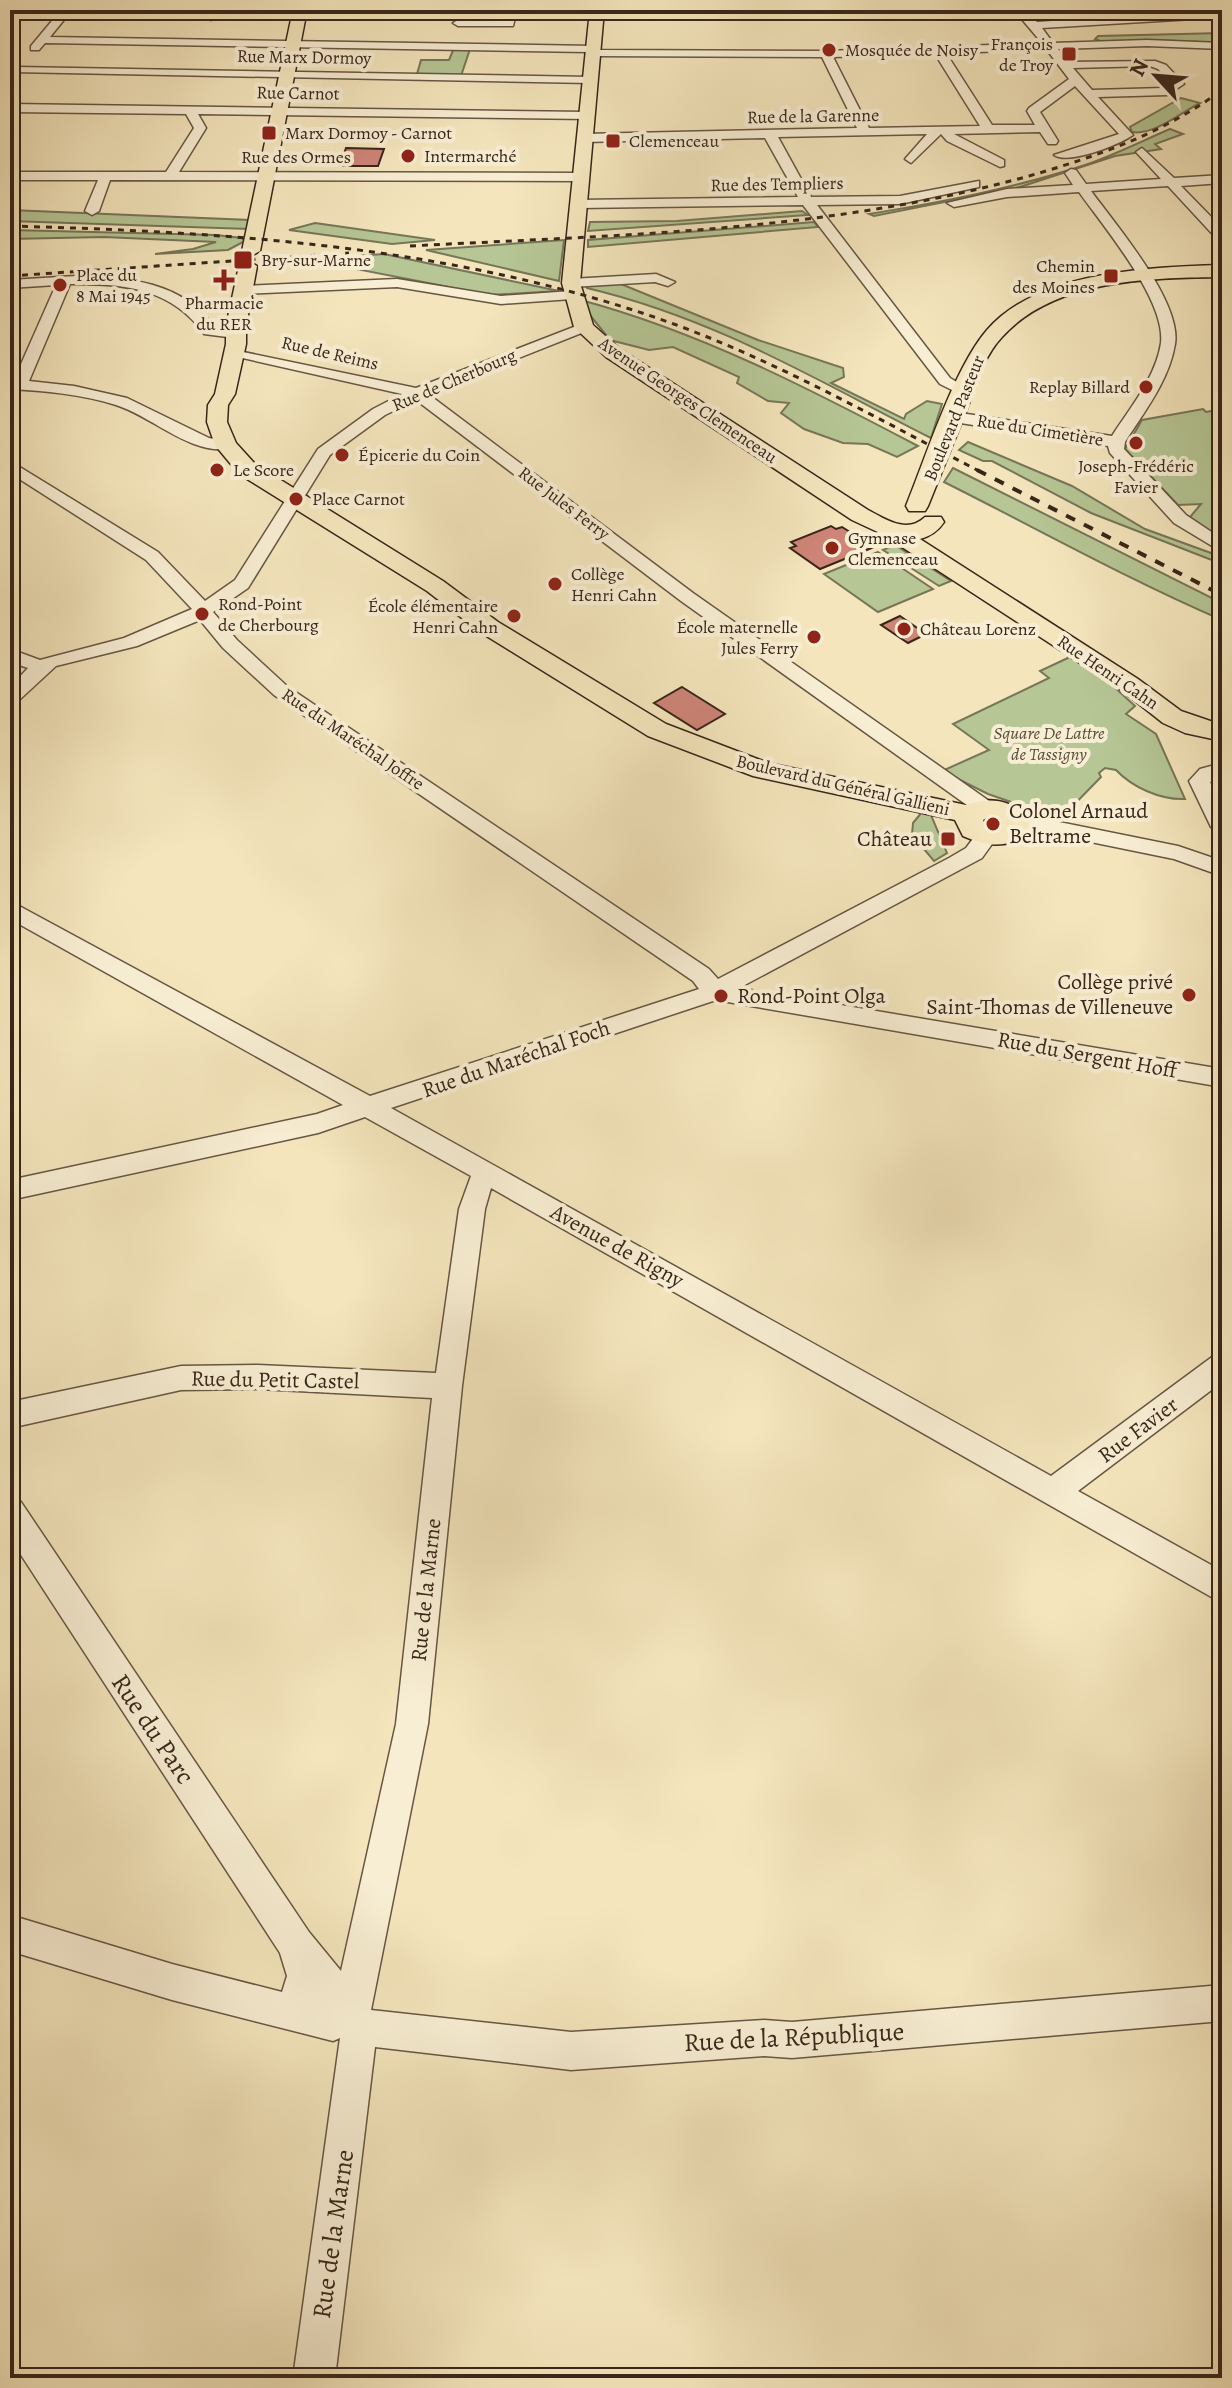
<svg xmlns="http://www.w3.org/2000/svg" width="1232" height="2388" font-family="Alegreya,serif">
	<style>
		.green { fill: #b6c695; stroke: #777658; stroke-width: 2 }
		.building { fill: #ce8477; stroke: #38261b; stroke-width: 2 }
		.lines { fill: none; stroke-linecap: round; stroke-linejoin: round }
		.minor-casing { stroke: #675643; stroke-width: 3 }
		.major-casing { stroke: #38261b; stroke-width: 3 }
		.minor { fill: #f8eed3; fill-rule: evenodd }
		.major { fill: #f4e5bc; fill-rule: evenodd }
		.rail-far1 { stroke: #38261b; stroke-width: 3; stroke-dasharray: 6 6; stroke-linecap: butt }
		.rail { stroke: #38261b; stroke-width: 4; stroke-dasharray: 10 10; stroke-linecap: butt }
		.poi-dot { fill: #8f2418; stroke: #f8eed3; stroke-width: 3 }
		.labels { text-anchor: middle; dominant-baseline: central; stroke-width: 8; stroke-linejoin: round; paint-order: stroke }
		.far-poi-label { font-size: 18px; fill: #38261b; stroke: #f8eed3; text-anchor: start }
		.far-street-label { font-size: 18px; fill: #38261b; stroke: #f8eed3 }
		.far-park-label { font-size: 18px; font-style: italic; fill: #584e3a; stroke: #f8eed3 }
		.poi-label { font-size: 22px; fill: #38261b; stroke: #f8eed3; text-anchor: start }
		.street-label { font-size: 22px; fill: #38261b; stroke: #f8eed3 }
		.near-street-label { font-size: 26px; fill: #38261b; stroke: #f8eed3 }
	</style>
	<rect width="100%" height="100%" fill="#f4e5bc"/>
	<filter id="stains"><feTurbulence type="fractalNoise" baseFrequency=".0025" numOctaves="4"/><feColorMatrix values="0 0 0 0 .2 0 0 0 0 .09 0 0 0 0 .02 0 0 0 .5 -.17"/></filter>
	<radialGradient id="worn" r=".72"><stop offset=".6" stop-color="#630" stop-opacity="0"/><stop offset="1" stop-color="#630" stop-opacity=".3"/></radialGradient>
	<!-- green -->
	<g class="green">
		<path d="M1222,33V43L1155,40L1103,42L1095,39L1098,36Z"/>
		<path d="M454,48L470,49L461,76L417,74L421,60H449Z"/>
		<path d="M1181,98L1200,103C1182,112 1153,136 1132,132L1130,127Z"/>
		<path d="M1170,129L1183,134L1155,144L1161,149L1115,156L1020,187L874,216L869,214C942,202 1015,188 1085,165C1114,155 1142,141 1170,129Z"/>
		<path d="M10,210L250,220L249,229L10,221Z"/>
		<path d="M802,211L808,215L588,231L590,222L677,221Z"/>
		<path d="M814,222L818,227L588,247V240Z"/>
		<path d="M315,223L435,240L392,244L289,230Z"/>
		<path d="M10,230L216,235L242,238L245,241L228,250L155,254L193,249L216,242L104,237L10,239Z"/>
		<path d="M564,240L559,281L426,250Z"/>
		<path d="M384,254L559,291L490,295L356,269L355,256Z"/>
		<path d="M616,282L758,340L843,368L844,377L831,383L904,419L906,414L927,401L942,404L931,438C816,380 717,319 587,288L586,283Z"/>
		<path d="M577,299C698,331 808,388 918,446L897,457L868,444L843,443L804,429L781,413L789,403L768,401L737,383L739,377L673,347L649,350L610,340Z"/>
		<path d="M1203,409L1206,412L1222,409V546L1185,523L1201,504L1178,505L1125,449L1142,420Z"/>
		<path d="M968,442L1072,486L1145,529L1222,557V564L1091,513L992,461H983L959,450Z"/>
		<path d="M953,468L1222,603V620C1127,579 1036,528 944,482Z"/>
		<path d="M895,545L951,581L939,586L883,550Z"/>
		<path d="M878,552L933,589L878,612L824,574Z"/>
		<path d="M1070,657L1111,684L1135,706L1126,714L1156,734L1185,799C1160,800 1132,787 1116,770L1105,768L1099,773L1101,777L1060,819L988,794L942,771L989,750L953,724L1049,678L1040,671Z"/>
		<path d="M922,812L931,815L947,853L934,861L912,835L913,823Z"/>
	</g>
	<!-- building -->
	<g class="building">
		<path d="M346,148L384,149L378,166H340Z"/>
		<path d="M831,526L836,529L842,527L874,547L820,569L790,548L796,546L791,542Z"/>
		<path d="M900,616L926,634L908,643L881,625Z"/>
		<path d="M682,687L725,714L697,730L654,703Z"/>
	</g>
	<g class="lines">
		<defs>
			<g id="minor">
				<path d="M61,10H72L50,37L593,46L598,50L826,51L1042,43L1014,10H1025L1037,22L1219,10V16L1210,18L1042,28L1053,43L1147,40L1222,43V49L1147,46L1058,49L1068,62L1155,61L1166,65L1184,84L1167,95L1098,97L1133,135C1119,145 1068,165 1054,155L1119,134L1075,86L1040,112L1058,141L1056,144H1048L1040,132L954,134L1004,160V166L1000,167L947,141L941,134L911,163L905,159L927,134L778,137L811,197L900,196L979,181V187L900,204L817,205L950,378L972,391L964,396L940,384L803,205L578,208L571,204L578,200L798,197L765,138L584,142L578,138L584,134L857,128L822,57L593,56L588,52L45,43L39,50H31V46ZM1047,50L1069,79L1029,108L1027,111L1035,125H992L946,53ZM935,54L980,126L869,128L833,57ZM1150,66L1158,69L1171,83L1164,88L1092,90L1073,68Z"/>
				<path d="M211,10H221L211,20L206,17Z"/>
				<path d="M507,10H517L513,26H458L453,23L458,20L504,21Z"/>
				<path d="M877,10H905C899,15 883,15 877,10Z"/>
				<path d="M17,67L590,77L596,80L590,83L13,72L11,70Z"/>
				<path d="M10,104L586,112L590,113V119L198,114L206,128L179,172L582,173L588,177L582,181L110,180L99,211L92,215L85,211L98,180H10V172H166L194,128L186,114L10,112Z"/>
				<path d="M1142,148L1174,178L1222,175V183L1181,186L1222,228V240L1217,239L1168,186L1091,191C1116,225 1182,302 1175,344C1169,381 1144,412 1125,442L1124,449L1186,515L1222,539V552L1174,523L1110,453L1108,446L954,422L946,417L954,412L1112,436C1130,408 1156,377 1161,343C1166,300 1103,226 1079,192L1007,197L954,207L947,203L1007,189L1073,185L1065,173L1071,169L1076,170L1086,184L1161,179L1136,152Z"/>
				<path d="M656,274L675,282L668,286L655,282L571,287L564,283L571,279Z"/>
				<path d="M76,276C128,277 183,282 214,327L235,330L242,334L235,338L204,334C172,288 122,283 70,284L29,381L74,386L127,398L209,438L232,442V448C192,457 152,416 116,405C81,394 45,391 10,389V379L14,380L56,285L10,288V280Z"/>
				<path d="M397,279L501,296L572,291L579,295L572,299L501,304L397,287L244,294L237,290L244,286Z"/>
				<path d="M584,323L591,327L589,330L428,394L693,593L992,803L996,808L992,813H978L681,601L416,400L385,415L330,455L248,588L213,612L237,640L288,687L709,969L718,979L949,858L966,848L978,832H994L997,837L982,858L739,988L1222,1069V1087L716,1000L391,1108L1051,1476L1212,1357L1222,1354V1382L1078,1491L1222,1571V1603L491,1188L485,1209L462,1386L428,1724L371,2010L571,2032L764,2020L792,2022L1222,1985V2021L792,2058L764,2056L571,2070L375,2047L335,2378H293L340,2038L333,2041L172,2000L10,1951V1915L172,1964L282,1992L287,1976L280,1953L10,1538V1498L21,1502L309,1932L341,1971L396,1724L432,1398L258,1389L181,1390L10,1428V1402L181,1366L258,1365L436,1373L459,1209L471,1176L365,1117L318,1133L10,1200V1180L317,1114L343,1105L10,919V901L370,1096L699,989L693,981L274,695L223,648L200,620L137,646L56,666L17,702L10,704V687L28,668L10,662V649L40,660L124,638L192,609L146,560L10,473V461L158,552L205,601L235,580L318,449L373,409L402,394L229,355V349L416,388Z"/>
				<path d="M1222,763V776L1210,782L1222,806V834L1211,827L1189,781L1200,769Z"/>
				<path d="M1015,813L1178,846L1222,861V876L1174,859L1008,825L1004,820L1008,815Z"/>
			</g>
			<g id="major">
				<path d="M293,10H307L260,251L251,256L242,251Z"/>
				<path d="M590,10H604L580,283L593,325L620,349L868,510C887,520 907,534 925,517H941L944,522C938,531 931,536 920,539L1138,679L1181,711L1222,725V741L1185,733L1163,723L1120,689L882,534L852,520L606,357L574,327L562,283Z"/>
				<path d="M248,261L257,266L246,326V344L235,394L228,405L227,422L236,443L255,464L443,581L498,622L666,724L768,763L966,805C991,796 1017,799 1030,825L1022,840C998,847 986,846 963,836L955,820L753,776L648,736L480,632L427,591L239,474L215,445L207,422L208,405L215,394L226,344V326L239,266ZM988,817L998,820L1001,827L985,824L983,820Z"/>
				<path d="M1222,265V277C1150,278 1054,279 1002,337C984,356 976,384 967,409C954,441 941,474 928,506L925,511H909L906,506C926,457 954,368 987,330C1038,271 1150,267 1222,265Z"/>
			</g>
		</defs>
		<!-- minor casing -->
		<use href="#minor" class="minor-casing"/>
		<!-- major casing -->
		<use href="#major" class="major-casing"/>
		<!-- minor -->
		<use href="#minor" class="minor"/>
		<!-- major -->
		<use href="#major" class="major"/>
		<!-- rail-far1 -->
		<g class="rail-far1">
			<path d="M10,226C228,232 446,246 654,317C768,356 874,417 981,472"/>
			<path d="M410,246C617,235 828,232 1029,176C1098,156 1164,133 1222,90"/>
			<path d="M10,276L349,253"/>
		</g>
		<!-- rail -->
		<path class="rail" d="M977,470L1222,595"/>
	</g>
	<!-- markers -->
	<g class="poi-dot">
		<circle cx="829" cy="50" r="8"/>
		<rect x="1061" y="46" width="16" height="16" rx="4"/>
		<rect x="261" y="125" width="16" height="16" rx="4"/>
		<rect x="605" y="133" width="16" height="16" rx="4"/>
		<circle cx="408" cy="156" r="8"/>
		<rect x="233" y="250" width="20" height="20" rx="4"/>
		<rect x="1103" y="268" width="16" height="16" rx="4"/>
		<path d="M220 268h8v8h8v8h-8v8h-8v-8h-8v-8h8z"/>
		<circle cx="60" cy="285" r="8"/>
		<circle cx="1146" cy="387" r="8"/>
		<circle cx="1136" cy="443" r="8"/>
		<circle cx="342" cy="455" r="8"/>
		<circle cx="217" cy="470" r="8"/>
		<circle cx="296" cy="499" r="8"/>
		<circle cx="832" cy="548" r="8"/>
		<circle cx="555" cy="584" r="8"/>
		<circle cx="202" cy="614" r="8"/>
		<circle cx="514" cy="616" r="8"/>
		<circle cx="904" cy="629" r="8"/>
		<circle cx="814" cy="637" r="8"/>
		<circle cx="993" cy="824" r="8"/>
		<rect x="940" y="831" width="16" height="16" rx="4"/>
		<circle cx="1189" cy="995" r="8"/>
		<circle cx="721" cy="996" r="8"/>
	</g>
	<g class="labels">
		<!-- far-poi labels -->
		<g class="far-poi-label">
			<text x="1053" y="44" text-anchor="end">François<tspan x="1053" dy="21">de Troy</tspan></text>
			<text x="845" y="50">Mosquée de Noisy</text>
			<text x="285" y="133">Marx Dormoy - Carnot</text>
			<text x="629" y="141">Clemenceau</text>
			<text x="424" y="156">Intermarché</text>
			<text x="261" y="260">Bry-sur-Marne</text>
			<text x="1095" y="266" text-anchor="end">Chemin<tspan x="1095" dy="21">des Moines</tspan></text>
			<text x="76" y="275">Place du<tspan x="76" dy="21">8 Mai 1945</tspan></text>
			<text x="224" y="303" text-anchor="middle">Pharmacie<tspan x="224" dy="21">du RER</tspan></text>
			<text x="1130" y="387" text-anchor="end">Replay Billard</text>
			<text x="358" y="455">Épicerie du Coin</text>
			<text x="1136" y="466" text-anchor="middle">Joseph-Frédéric<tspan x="1136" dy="21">Favier</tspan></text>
			<text x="233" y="470">Le Score</text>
			<text x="312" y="499">Place Carnot</text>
			<text x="848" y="538">Gymnase<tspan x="848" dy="21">Clemenceau</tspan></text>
			<text x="571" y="574">Collège<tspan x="571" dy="21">Henri Cahn</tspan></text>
			<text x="218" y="604">Rond-Point<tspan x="218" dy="21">de Cherbourg</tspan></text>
			<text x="498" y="606" text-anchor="end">École élémentaire<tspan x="498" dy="21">Henri Cahn</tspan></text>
			<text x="798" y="627" text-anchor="end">École maternelle<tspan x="798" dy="21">Jules Ferry</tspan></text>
			<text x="920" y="629">Château Lorenz</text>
		</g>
		<!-- far-street labels -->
		<g class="far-street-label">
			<text transform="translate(304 57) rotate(1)">Rue Marx Dormoy</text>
			<text transform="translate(298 93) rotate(1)">Rue Carnot</text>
			<text transform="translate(813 116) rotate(-1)">Rue de la Garenne</text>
			<text x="296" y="157">Rue des Ormes</text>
			<text transform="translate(777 184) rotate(-1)">Rue des Templiers</text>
			<text transform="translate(330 353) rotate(13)">Rue de Reims</text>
			<text transform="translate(454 380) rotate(-23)">Rue de Cherbourg</text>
			<text transform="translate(688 400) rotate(34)">Avenue Georges Clemenceau</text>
			<text transform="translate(954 418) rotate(-68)">Boulevard Pasteur</text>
			<text transform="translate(1040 430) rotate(9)">Rue du Cimetière</text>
			<text transform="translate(564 503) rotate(37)">Rue Jules Ferry</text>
			<text transform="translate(1108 672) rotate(34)">Rue Henri Cahn</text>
			<text transform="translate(353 739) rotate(34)">Rue du Maréchal Joffre</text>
			<text transform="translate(843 785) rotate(13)">Boulevard du Général Gallieni</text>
		</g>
		<!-- far-park labels -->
		<g class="far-park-label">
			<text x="1049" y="733">Square De Lattre<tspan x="1049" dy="21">de Tassigny</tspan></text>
		</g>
		<!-- poi labels -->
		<g class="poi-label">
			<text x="1009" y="811">Colonel Arnaud<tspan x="1009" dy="25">Beltrame</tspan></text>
			<text x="932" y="839" text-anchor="end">Château</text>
			<text x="1173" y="982" text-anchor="end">Collège privé<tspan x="1173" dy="25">Saint-Thomas de Villeneuve</tspan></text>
			<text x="737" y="996">Rond-Point Olga</text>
		</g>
		<!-- street labels -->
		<g class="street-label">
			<text transform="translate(1087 1055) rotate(10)">Rue du Sergent Hoff</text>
			<text transform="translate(516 1059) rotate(-19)">Rue du Maréchal Foch</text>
			<text transform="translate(617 1246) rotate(29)">Avenue de Rigny</text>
			<text transform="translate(275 1380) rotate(1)">Rue du Petit Castel</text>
			<text transform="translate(1138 1430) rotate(-37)">Rue Favier</text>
			<text transform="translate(426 1590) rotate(-84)">Rue de la Marne</text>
		</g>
		<!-- near-street labels -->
		<g class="near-street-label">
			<text transform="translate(153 1729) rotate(56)">Rue du Parc</text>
			<text transform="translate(794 2037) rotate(-3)">Rue de la République</text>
			<text transform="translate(333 2234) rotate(-82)">Rue de la Marne</text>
		</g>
	</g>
	<!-- margin -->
	<rect width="1232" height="2388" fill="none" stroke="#f4e5bc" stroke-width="40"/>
	<rect x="12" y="12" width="1208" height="2364" fill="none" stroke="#38261b" stroke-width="4"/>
	<rect x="20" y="20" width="1192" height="2348" fill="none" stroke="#38261b" stroke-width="2"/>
	<!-- north arrow -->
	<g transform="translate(1156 76) rotate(296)" stroke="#f8eed3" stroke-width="6" paint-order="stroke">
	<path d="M0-6L14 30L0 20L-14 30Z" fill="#38261b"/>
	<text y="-12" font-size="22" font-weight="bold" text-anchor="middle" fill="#38261b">N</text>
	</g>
	<rect width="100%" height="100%" filter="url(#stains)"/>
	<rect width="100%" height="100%" fill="url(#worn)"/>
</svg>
